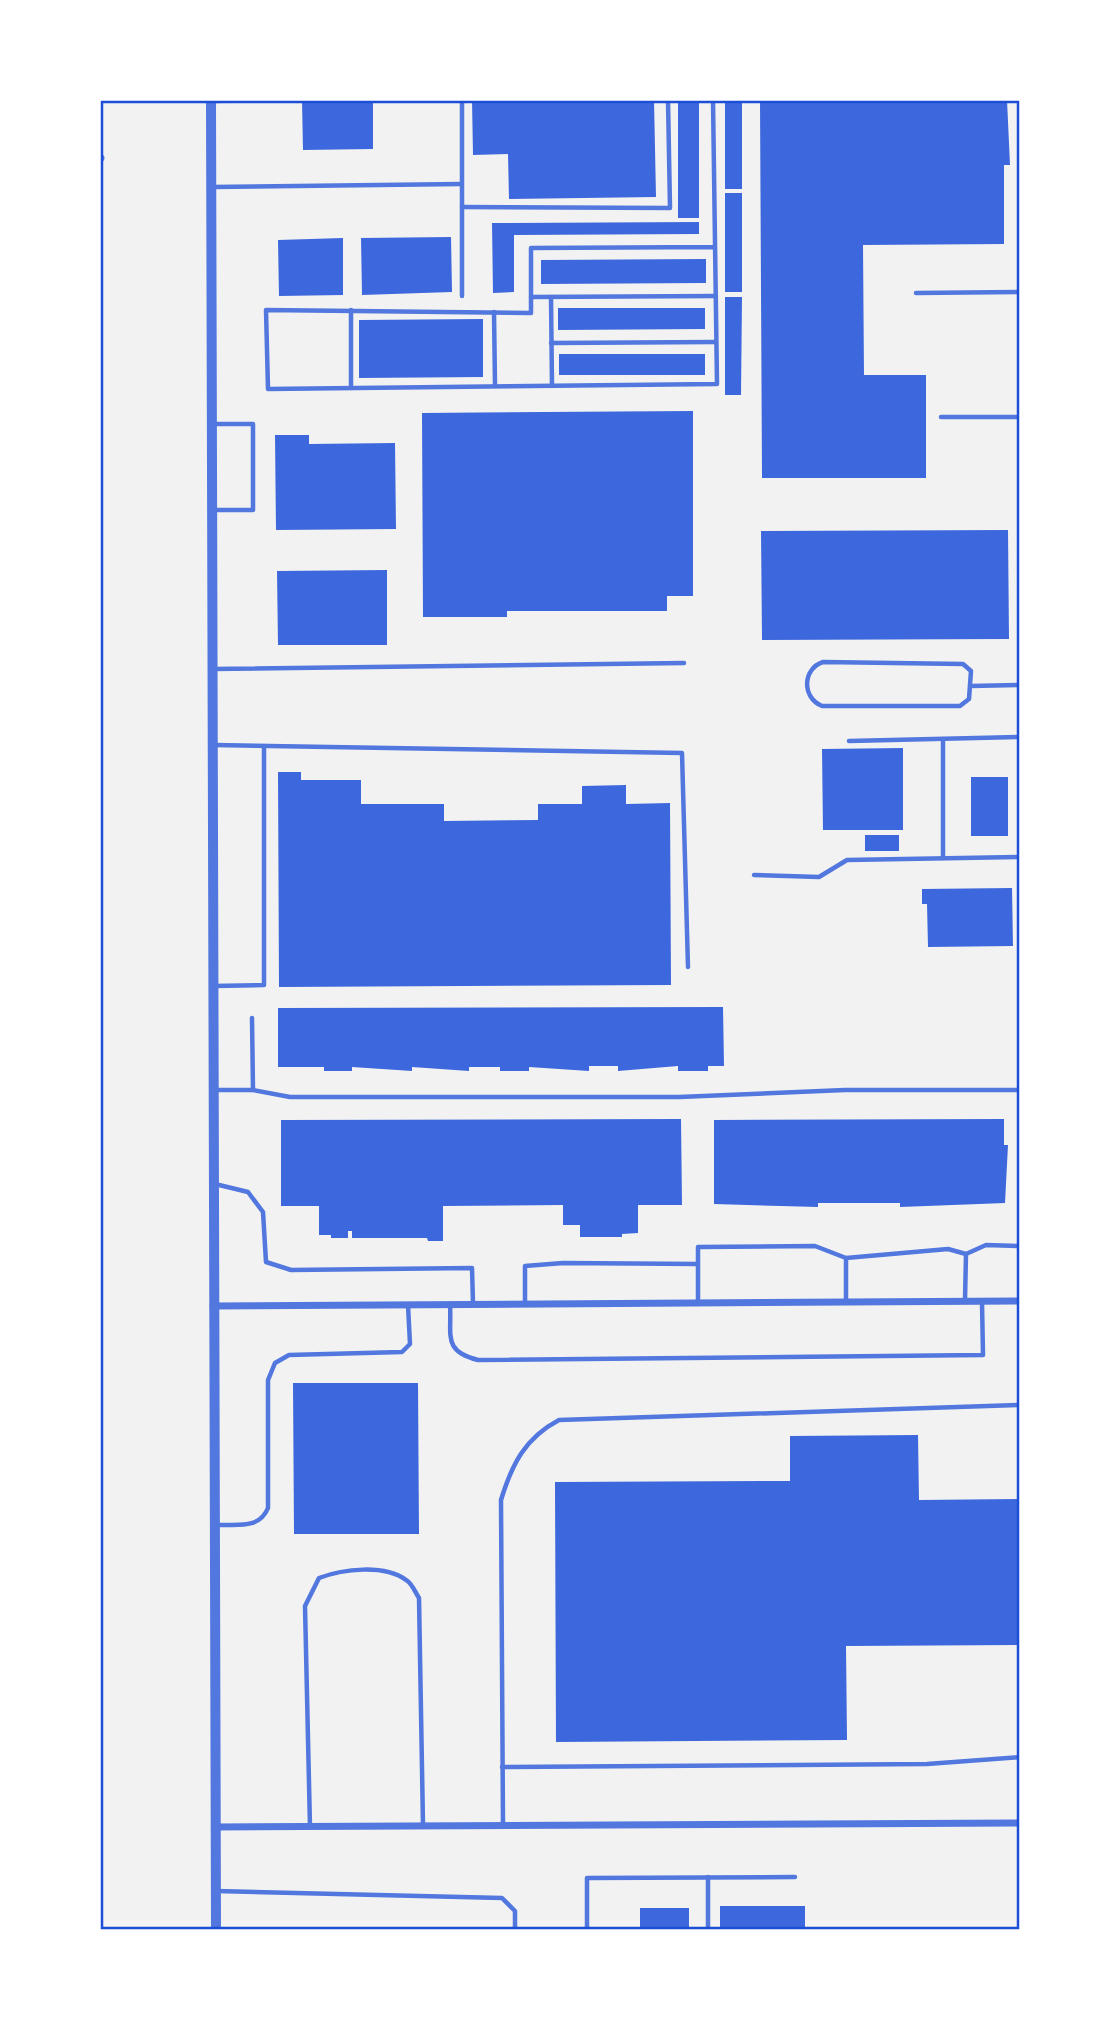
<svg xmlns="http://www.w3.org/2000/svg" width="1120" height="2030" font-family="Quicksand,sans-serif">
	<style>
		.building { fill: #3d67dc }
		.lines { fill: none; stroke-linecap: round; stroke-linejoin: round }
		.service { stroke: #5277de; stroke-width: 4.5 }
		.minor { stroke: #5277de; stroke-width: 7 }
		.tertiary { stroke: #5277de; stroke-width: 10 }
		.neatline { fill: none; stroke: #1d4ed8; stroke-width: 2.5 }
	</style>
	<rect width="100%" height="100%" fill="#f2f2f2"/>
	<!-- building -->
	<g class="building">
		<path d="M302,100H373V149L303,150Z"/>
		<path d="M472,100H654L656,197L509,199L508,154L473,155Z"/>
		<rect x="678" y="100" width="21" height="118"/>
		<rect x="725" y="100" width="17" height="89"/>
		<path d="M760,100H1007L1010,165H1004V244L863,245L864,375H926V478H762Z"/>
		<rect x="725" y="193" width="17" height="99"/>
		<path d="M699,222V234L514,235V292L493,293L492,223Z"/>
		<path d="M451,237L452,292L362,295L361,238Z"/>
		<path d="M343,238V295L279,296L278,240Z"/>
		<path d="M706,259V283L541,284V260Z"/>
		<path d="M725,297H742L741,395H725Z"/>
		<path d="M558,308H705V329L558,330Z"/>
		<path d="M483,319V377L359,378V320Z"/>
		<rect x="559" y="354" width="146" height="21"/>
		<path d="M693,411V596H667V611H507V617H423L422,413Z"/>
		<path d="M275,435H309V444L395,443L396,529L276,530Z"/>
		<path d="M1008,530L1009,639L762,640L761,531Z"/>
		<path d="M387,570V645H278L277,571Z"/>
		<path d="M903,748V830H823L822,749Z"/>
		<path d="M278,772H301V780H361V804H444V821L538,820V804H582V786L626,785V804L670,803L671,985L279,987Z"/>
		<rect x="971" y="777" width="37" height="59"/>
		<rect x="865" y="835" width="34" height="16"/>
		<path d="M1012,888L1013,946L928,947L927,904H922V889Z"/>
		<path d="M723,1007L724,1066H708V1071H678V1066L618,1071V1066H589V1071L529,1067V1071H500V1067H469V1071L412,1067V1071L352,1067V1071H324V1067H278V1008Z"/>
		<path d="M681,1119L682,1205H638V1233L622,1234V1237H580V1225H563V1205L443,1206V1241H428L427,1238H352V1231H348V1238H331V1235H319V1206H281V1120Z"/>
		<path d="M1004,1119V1145H1008L1005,1203L900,1207V1203H818V1207L714,1204V1120Z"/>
		<path d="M293,1383H418L419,1534H294Z"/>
		<path d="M918,1435L919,1500L1020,1499V1645L846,1646L847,1740L556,1742L555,1482L790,1481V1436Z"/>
		<rect x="720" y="1906" width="85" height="24"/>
		<rect x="640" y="1908" width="49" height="22"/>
	</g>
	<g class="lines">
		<!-- service -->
		<g class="service">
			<path d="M462,100V296"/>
			<path d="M713,100L717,384L268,389L266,310L531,313V248L715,247"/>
			<path d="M213,101L275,100"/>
			<path d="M212,187L462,184"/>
			<path d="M462,207L670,208L668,100"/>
			<path d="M916,293L1020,292"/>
			<path d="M531,297L716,296"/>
			<path d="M551,297L552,386"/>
			<path d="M494,312L495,386"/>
			<path d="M551,343L716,342"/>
			<path d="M351,388V310"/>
			<path d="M941,417H1020"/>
			<path d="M213,510H253V424H213"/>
			<path d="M823,662L963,664L971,671L969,699L960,706H822C802,698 802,669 823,662Z"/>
			<path d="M213,669L684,663"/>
			<path d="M971,686L1020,685"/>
			<path d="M943,739V858"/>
			<path d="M849,741L1020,737"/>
			<path d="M214,745L682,753L688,967"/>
			<path d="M754,875L819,877L847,860L1020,857"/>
			<path d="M213,986L264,985V746"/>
			<path d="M252,1018L253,1090"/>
			<path d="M214,1090H253L290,1097H679L845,1090H1020"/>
			<path d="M215,1184L248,1192L263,1212L266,1262L291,1270L472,1268L473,1303"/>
			<path d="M846,1258V1302"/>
			<path d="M965,1300L966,1254L986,1245L1020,1246"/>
			<path d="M525,1303V1266L563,1263L698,1264"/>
			<path d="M450,1304C452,1335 442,1351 478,1360L983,1355L982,1302"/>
			<path d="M698,1304V1247L815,1246L846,1258L948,1249L966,1254"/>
			<path d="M216,1525C236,1524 259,1530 268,1508V1380L275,1363L289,1355L402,1352L410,1344L408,1305"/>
			<path d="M502,1767L927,1764L1020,1757"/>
			<path d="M503,1826L501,1500C512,1464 525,1438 559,1420L1020,1405"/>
			<path d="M310,1827L305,1606L319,1578C343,1569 384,1564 406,1580C412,1583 415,1592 419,1598L423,1825"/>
			<path d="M216,1891L502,1898L515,1911V1930"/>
			<path d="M587,1930V1878L795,1877"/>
			<path d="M708,1930V1877"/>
		</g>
		<!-- minor -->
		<g class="minor">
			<path d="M100,158H101"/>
			<path d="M213,1306L1020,1301"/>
			<path d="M216,1827L1020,1823"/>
		</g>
		<!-- tertiary -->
		<path class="tertiary" d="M211,100L216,1930"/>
	</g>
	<!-- border -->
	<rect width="1120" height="2030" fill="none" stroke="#ffffff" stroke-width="203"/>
	<rect x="102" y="102" width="916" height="1826" class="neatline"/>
</svg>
